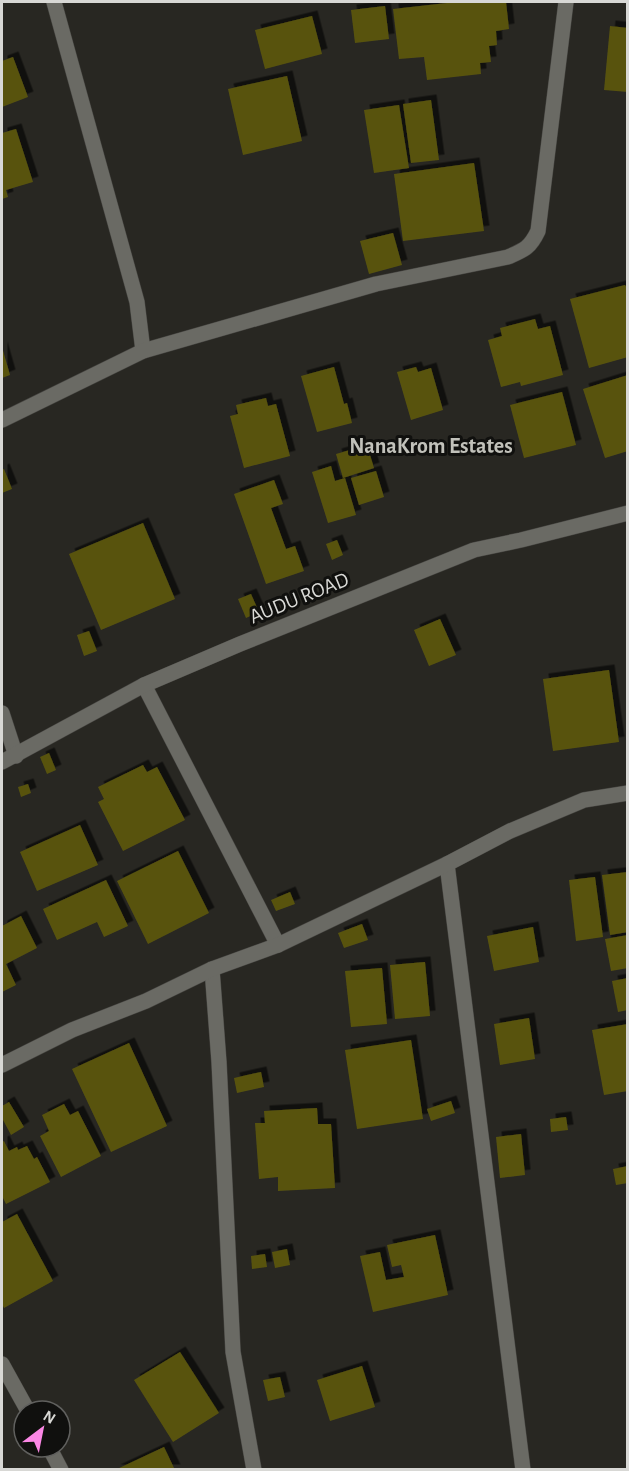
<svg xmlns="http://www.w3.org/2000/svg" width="629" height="1471" font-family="'Alegreya Sans',sans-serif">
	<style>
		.building { fill: #585311; filter: url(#shadow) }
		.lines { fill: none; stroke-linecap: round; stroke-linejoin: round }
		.minor-casing { stroke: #454440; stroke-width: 16 }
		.minor { stroke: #6a6a64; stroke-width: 15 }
		.labels { text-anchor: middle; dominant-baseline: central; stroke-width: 6; stroke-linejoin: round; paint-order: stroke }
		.street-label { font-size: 21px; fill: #d8d8d5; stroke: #10100e }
		.neighbourhood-label { font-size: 22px; font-weight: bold; fill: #c1c1ba; stroke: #10100e }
	</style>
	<defs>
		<filter id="shadow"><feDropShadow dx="5.5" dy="-5.5" stdDeviation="0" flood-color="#0009"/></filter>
	</defs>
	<rect width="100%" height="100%" fill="#282722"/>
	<!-- building -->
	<g class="building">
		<path d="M456,2H506L509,29L496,31L497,45L489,46L491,62L480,63L481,74L427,80L424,57L399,59L393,9Z"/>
		<path d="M385,6L389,39L355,43L351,10Z"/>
		<path d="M312,16L322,54L265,69L255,30Z"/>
		<path d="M610,26L628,28V92L604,90Z"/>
		<path d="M13,57L28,97L2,107V61Z"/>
		<path d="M287,76L302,141L243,155L228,89Z"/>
		<path d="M431,100L439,160L411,163L403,104Z"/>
		<path d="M399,105L409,168L374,173L364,110Z"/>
		<path d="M16,129L33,182L6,190L8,197L2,199V133Z"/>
		<path d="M474,163L484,231L403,241L394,174Z"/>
		<path d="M393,233L402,265L369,274L360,241Z"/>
		<path d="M625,285L628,290V357L589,368L570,299Z"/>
		<path d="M535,319L538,329L550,326L563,375L521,386L520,382L501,387L488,340L502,336L500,328Z"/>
		<path d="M2,347L10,375L2,378Z"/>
		<path d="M334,367L344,404L347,403L352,423L317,432L301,376Z"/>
		<path d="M416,367L418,372L431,368L443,410L411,420L397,372Z"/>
		<path d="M628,375V451L605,458L583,389Z"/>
		<path d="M562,392L576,445L524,458L510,405Z"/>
		<path d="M266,398L268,406L276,404L290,456L244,468L230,416L238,414L236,405Z"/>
		<path d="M367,445L374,468L343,478L336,454Z"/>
		<path d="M331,466L335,481L345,478L356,515L328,523L312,472Z"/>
		<path d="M4,469L12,489L2,493V470Z"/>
		<path d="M376,471L384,497L359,505L351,478Z"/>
		<path d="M274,480L283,504L271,508L286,549L295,546L304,571L266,584L234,494Z"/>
		<path d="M143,523L175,599L101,630L69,554Z"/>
		<path d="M337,540L343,555L332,560L326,544Z"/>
		<path d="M251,594L259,612L246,618L238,599Z"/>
		<path d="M440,619L456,655L429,666L414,630Z"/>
		<path d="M89,631L97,651L84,656L77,635Z"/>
		<path d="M609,670L619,742L553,751L543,679Z"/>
		<path d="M49,753L56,770L47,774L40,757Z"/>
		<path d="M143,765L147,772L157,767L185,820L123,851L98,802L104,799L98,787Z"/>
		<path d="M28,784L31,793L21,797L18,787Z"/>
		<path d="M80,825L98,865L37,891L20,852Z"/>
		<path d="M178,851L209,913L148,944L117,881Z"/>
		<path d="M628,872V932L610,935L602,875Z"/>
		<path d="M595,877L603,937L576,941L569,880Z"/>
		<path d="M106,880L128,926L104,937L97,922L57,940L43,909Z"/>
		<path d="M290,892L295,904L276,911L271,900Z"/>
		<path d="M21,916L37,948L6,964L16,985L2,992V926Z"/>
		<path d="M362,924L368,940L344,948L338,933Z"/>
		<path d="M533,927L539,962L494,971L487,936Z"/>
		<path d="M628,935V968L611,971L605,939Z"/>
		<path d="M425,962L430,1016L395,1019L390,965Z"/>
		<path d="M382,968L387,1024L351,1027L345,971Z"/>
		<path d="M628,978V1010L618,1012L612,981Z"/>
		<path d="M529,1018L535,1059L500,1065L494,1024Z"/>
		<path d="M628,1024V1091L604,1095L592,1030Z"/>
		<path d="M411,1040L423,1119L357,1129L345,1050Z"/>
		<path d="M129,1043L167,1126L111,1152L72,1069Z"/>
		<path d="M261,1072L264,1087L237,1093L234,1078Z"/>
		<path d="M451,1101L455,1113L431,1121L427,1109Z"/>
		<path d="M9,1102L24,1127L11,1135L2,1118V1106Z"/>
		<path d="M64,1104L70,1115L78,1111L101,1156L61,1177L40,1136L49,1131L42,1115Z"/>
		<path d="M317,1108L318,1124H331L335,1188L278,1191V1177L259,1179L255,1123H265L264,1111Z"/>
		<path d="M566,1117L568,1130L551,1132L550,1119Z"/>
		<path d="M521,1134L525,1175L500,1178L496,1137Z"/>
		<path d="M4,1141L9,1151L17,1147L18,1150L27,1146L34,1159L37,1157L50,1182L6,1204L2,1196V1142Z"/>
		<path d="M628,1166V1183L616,1185L613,1169Z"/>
		<path d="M17,1214L53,1281L4,1308L2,1304V1222Z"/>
		<path d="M435,1235L448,1295L373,1312L360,1256L380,1252L386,1280L404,1277L401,1265L392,1267L387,1245Z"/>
		<path d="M287,1249L290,1265L275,1268L272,1252Z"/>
		<path d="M265,1254L267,1267L252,1269L251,1256Z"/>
		<path d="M180,1352L219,1413L173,1442L134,1380Z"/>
		<path d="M362,1366L375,1407L330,1421L317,1380Z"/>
		<path d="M280,1377L285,1397L268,1401L263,1380Z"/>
		<path d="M164,1447L175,1470H115Z"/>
	</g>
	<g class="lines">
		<defs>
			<g id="minor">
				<path d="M54,2L137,302L143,351"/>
				<path d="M2,420L143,351L376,284L508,257C524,250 530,248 538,231L566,2"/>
				<path d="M144,685L278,945"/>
				<path d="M2,713L16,756"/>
				<path d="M2,762L144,685L240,644L474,550L521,540L628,513"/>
				<path d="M447,864L523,1470"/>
				<path d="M212,969L219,1062L233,1352L254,1470"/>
				<path d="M2,1065L72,1030L146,1001L212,969L278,945L447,864L510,831L584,800L628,793"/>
				<path d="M2,1364L28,1411"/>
				<path d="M49,1447L61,1470"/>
			</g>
		</defs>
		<!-- minor casing -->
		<use href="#minor" class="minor-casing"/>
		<!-- minor -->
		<use href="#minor" class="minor"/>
	</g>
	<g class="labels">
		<!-- street labels -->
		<g class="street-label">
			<text transform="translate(299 598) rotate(-22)">AUDU ROAD</text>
		</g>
		<!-- neighbourhood labels -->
		<g class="neighbourhood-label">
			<text x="431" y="446">NanaKrom Estates</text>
		</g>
	</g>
	<!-- border -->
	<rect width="629" height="1471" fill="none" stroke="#d8d8d5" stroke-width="6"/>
	<!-- north arrow -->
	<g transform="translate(42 1429) rotate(32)"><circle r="28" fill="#10100e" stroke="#60605e" stroke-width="1.5"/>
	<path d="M0-4.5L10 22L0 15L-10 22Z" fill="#fb87e5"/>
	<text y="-9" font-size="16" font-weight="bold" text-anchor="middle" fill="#d8d8d5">N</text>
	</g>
</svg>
